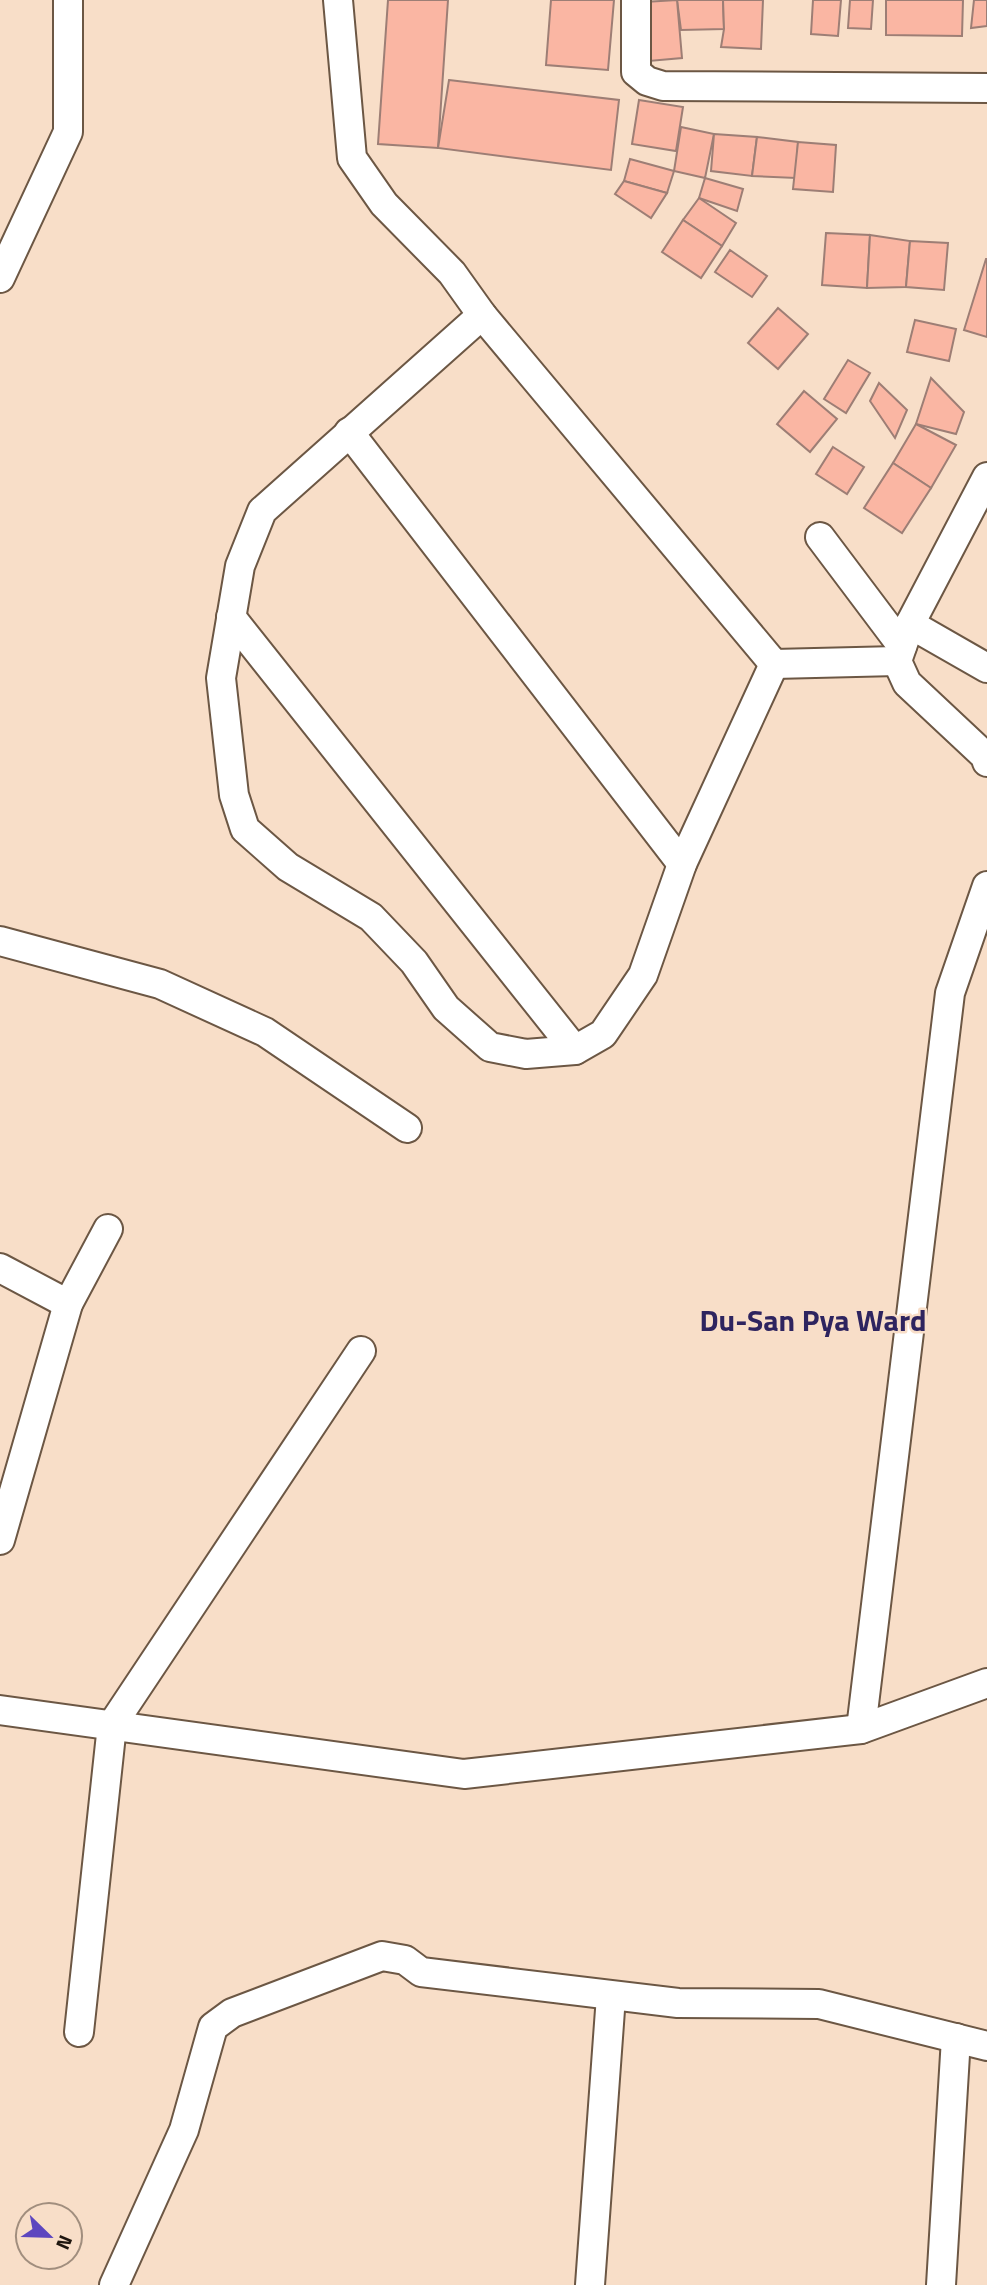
<svg xmlns="http://www.w3.org/2000/svg" width="987" height="2285" font-family="'Titillium Web',sans-serif">
	<style>
		.building { fill: #fab6a3; stroke: #9d7e75; stroke-width: 2 }
		.lines { fill: none; stroke-linecap: round; stroke-linejoin: round }
		.minor-casing { stroke: #6c5744; stroke-width: 32 }
		.minor { stroke: #fff; stroke-width: 28 }
		.labels { text-anchor: middle; dominant-baseline: central; stroke-width: 5; stroke-linejoin: round; paint-order: stroke }
		.quarter-label { font-size: 30px; font-weight: bold; fill: #2e245f; stroke: #f8dec8 }
	</style>
	<rect width="100%" height="100%" fill="#f8dec8"/>
	<!-- building -->
	<g class="building">
		<path d="M388,0H448L438,148L378,144Z"/>
		<path d="M551,0H614L608,70L546,65Z"/>
		<path d="M677,0H723L724,29L681,30Z"/>
		<path d="M677,0L682,58L649,61L644,2Z"/>
		<path d="M723,0H763L761,49L721,47L724,29Z"/>
		<path d="M813,0H841L838,36L811,34Z"/>
		<path d="M850,0H873L871,29L848,28Z"/>
		<path d="M886,0H963L962,36L886,35Z"/>
		<path d="M974,0H987V26L971,28Z"/>
		<path d="M449,80L619,100L611,170L438,148Z"/>
		<path d="M639,100L683,107L676,151L632,144Z"/>
		<path d="M681,127L714,134L705,178L674,171Z"/>
		<path d="M714,134L757,137L752,176L711,171Z"/>
		<path d="M757,137L798,142L796,178L752,176Z"/>
		<path d="M798,142L836,145L833,192L793,189Z"/>
		<path d="M630,159L674,171L667,193L624,181Z"/>
		<path d="M705,178L743,189L737,211L699,198Z"/>
		<path d="M624,181L667,193L651,218L615,194Z"/>
		<path d="M699,198L736,223L722,246L683,220Z"/>
		<path d="M683,220L722,246L701,278L662,252Z"/>
		<path d="M826,233L870,235L867,288L822,285Z"/>
		<path d="M870,235L910,241L906,287L867,288Z"/>
		<path d="M910,241L948,243L944,290L906,287Z"/>
		<path d="M730,250L767,276L752,297L715,272Z"/>
		<path d="M986,259H987V337L964,330Z"/>
		<path d="M778,308L808,334L778,369L748,343Z"/>
		<path d="M915,320L956,329L949,361L907,352Z"/>
		<path d="M848,360L870,373L846,413L824,399Z"/>
		<path d="M931,378L964,412L956,434L916,424Z"/>
		<path d="M879,383L907,410L895,438L870,401Z"/>
		<path d="M804,391L837,419L810,452L777,424Z"/>
		<path d="M916,424L956,445L931,488L893,463Z"/>
		<path d="M833,447L864,467L847,494L816,474Z"/>
		<path d="M893,463L931,488L902,533L864,508Z"/>
	</g>
	<g class="lines">
		<defs>
			<g id="minor">
				<path d="M338,0L352,158L384,204L452,273L482,315L774,664L897,661"/>
				<path d="M636,0V72L647,81L663,86L987,88"/>
				<path d="M0,278L68,132V0"/>
				<path d="M482,315L262,511L240,566L221,678L234,795L245,829L288,867L371,917L414,962L446,1008L490,1047L526,1054L575,1050L603,1034L643,975L682,864L774,664"/>
				<path d="M349,432L682,864"/>
				<path d="M987,477L910,624L897,661L907,683L985,756L987,762"/>
				<path d="M820,537L902,646"/>
				<path d="M231,617L575,1050"/>
				<path d="M910,624L987,668"/>
				<path d="M0,941L160,984L265,1032L407,1128"/>
				<path d="M0,1268L68,1304L108,1229"/>
				<path d="M0,1540L68,1304"/>
				<path d="M0,1710L464,1774L861,1729L987,1683"/>
				<path d="M861,1729L950,993L987,886"/>
				<path d="M79,2032L112,1725L361,1351"/>
				<path d="M114,2285L184,2130L213,2027L232,2013L382,1956L405,1960L421,1972L678,2003L819,2004L987,2046"/>
				<path d="M590,2285L611,1996"/>
				<path d="M941,2285L956,2038"/>
			</g>
		</defs>
		<!-- minor casing -->
		<use href="#minor" class="minor-casing"/>
		<!-- minor -->
		<use href="#minor" class="minor"/>
	</g>
	<g class="labels">
		<!-- quarter labels -->
		<g class="quarter-label">
			<text x="813" y="1320">Du-San Pya Ward</text>
		</g>
	</g>
	<!-- north arrow -->
	<g transform="translate(49 2236) rotate(113)"><circle r="33" fill="#f8dec8" stroke="#a18e7e" stroke-width="2"/>
	<path d="M0-5L12 26L0 18L-12 26Z" fill="#5d46bf"/>
	<text y="-10" font-size="19" font-weight="bold" text-anchor="middle" fill="#1f160f">N</text>
	</g>
</svg>
